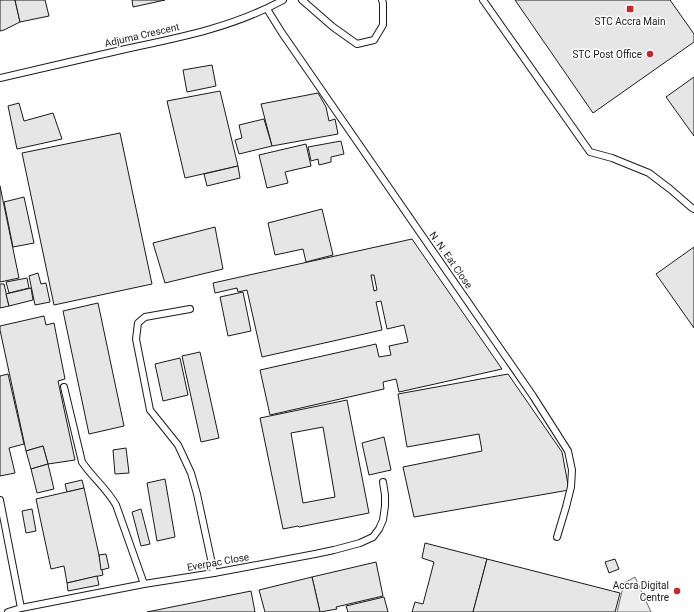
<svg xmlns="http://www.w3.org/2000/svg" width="694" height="612" font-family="Roboto,sans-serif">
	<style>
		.built { fill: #ededed; stroke: #6a6a6a }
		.building { fill: #e6e6e6; stroke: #1a1a1a; fill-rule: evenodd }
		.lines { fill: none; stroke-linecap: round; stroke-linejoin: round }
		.service-casing { stroke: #1a1a1a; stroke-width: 8 }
		.service { stroke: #fff; stroke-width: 6 }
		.poi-dot { fill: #c62828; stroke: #fff; stroke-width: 1.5 }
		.labels { text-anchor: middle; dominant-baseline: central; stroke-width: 3; stroke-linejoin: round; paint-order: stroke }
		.poi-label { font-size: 10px; fill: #1a1a1a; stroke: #fff; text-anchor: end }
		.street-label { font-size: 10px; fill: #1a1a1a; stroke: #fff }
	</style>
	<rect width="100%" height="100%" fill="#fff"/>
	<!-- built -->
	<path class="built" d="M635,577L651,612H617L624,583Z"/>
	<!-- building -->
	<g class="building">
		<path d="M0,0H15L20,22L4,30L0,31Z"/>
		<path d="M15,0H45L49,16L20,22Z"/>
		<path d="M132,0H165L133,7Z"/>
		<path d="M515,0H670L694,34V42L593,113Z"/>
		<path d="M212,65L216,86L187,92L183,70Z"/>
		<path d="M694,77V136L666,97Z"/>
		<path d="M220,91L238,166L185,178L167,101Z"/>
		<path d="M318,93L326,107L329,121L335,119L338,134L272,146L261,104Z"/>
		<path d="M19,103L24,121L53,113L62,139L17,149L8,106Z"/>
		<path d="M264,119L272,146L239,154L235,140L242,138L239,125Z"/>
		<path d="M120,133L152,284L54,305L22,153Z"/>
		<path d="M341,141L344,154L331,157V162L319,165L318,159L311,161L308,147Z"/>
		<path d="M306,144L311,166L285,172L288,183L267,188L259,155Z"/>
		<path d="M238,166L240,178L207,186L204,174Z"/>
		<path d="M0,186L19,278L0,282Z"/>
		<path d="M24,197L34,243L13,247L4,202Z"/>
		<path d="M322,209L333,255L306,262L303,249L275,255L268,223Z"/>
		<path d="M215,227L223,269L165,283L153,243Z"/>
		<path d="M412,239L502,369L399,392L396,379L383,382L384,389L270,415L260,370L376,344L379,357L391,355L389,346L408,342L404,325L387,329L381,301L376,302L382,330L262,357L247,290L238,292L237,288L215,293L213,283ZM371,275H374L377,290L374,291Z"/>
		<path d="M694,247V328L656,274Z"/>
		<path d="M38,273L41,284L46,283L50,302L35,305L29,276Z"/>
		<path d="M27,278L29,288L9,293L6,282Z"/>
		<path d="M0,284H4L9,306L0,308Z"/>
		<path d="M31,288L33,300L9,306L6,294Z"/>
		<path d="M243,292L251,331L228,336L220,297Z"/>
		<path d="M98,303L124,426L89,434L63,311Z"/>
		<path d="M44,316L46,325L54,323L65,379L58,381L75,460L48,464L43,446L26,451L0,330V326Z"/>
		<path d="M200,352L219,438L201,442L182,356Z"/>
		<path d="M180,358L188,395L163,401L155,364Z"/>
		<path d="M8,374L24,444L9,448L15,473L0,476V376Z"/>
		<path d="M508,374L562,452L569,490L414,517L403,467L482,451L479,434L407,447L398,394Z"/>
		<path d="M347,400L369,513L299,527L298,526L283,529L260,418ZM323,427L335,497L303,503L291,433Z"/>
		<path d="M384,437L391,470L369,475L362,443Z"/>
		<path d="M43,446L48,464L31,469L26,451Z"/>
		<path d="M126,448L129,473L115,474L113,450Z"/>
		<path d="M48,464L54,489L37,493L31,469Z"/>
		<path d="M165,479L175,537L157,541L147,483Z"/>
		<path d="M82,480L84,488L67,492L65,484Z"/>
		<path d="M84,488L99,555L103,575L67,583L64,566L51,569L36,499Z"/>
		<path d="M32,509L36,531L26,533L22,511Z"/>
		<path d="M141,509L150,544L141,546L132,512Z"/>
		<path d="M425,543L487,559L473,612H412L415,602L423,604L434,562L422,558Z"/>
		<path d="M106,554L109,568L101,570L99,555Z"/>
		<path d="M487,559L620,593L615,612H473Z"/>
		<path d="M615,559L619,569L609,573L605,562Z"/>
		<path d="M376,562L383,596L336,607L337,609L320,612L312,577Z"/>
		<path d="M97,576L99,585L68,591L67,583Z"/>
		<path d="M312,577L320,612H265L259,590Z"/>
		<path d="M251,591L255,612H147Z"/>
		<path d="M384,597L388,612H348L346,606Z"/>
	</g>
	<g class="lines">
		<defs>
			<g id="service">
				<path d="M302,0L333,27L357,44L374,40L383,25V3L382,0"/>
				<path d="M483,0L590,152L612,158L649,173L670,189L692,208L694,209"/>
				<path d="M267,9L282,33L533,396L568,451L572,470L571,487L566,507L557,537"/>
				<path d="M0,78C43,68 87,58 130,48C183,37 236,26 283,0"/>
				<path d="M190,309L145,317L138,323L136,339L150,410L178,445L191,473L197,494L214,573"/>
				<path d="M64,387L82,462C92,477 107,489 116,505L144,584"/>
				<path d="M0,500L21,608"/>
				<path d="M8,612L21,608L144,584L214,573L315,554L334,550L360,543L373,537L379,529L383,520L385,506V495L383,482"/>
			</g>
		</defs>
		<!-- service casing -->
		<use href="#service" class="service-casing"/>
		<!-- service -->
		<use href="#service" class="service"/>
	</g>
	<!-- markers -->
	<g class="poi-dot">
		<rect x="626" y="5" width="8" height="8" rx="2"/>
		<circle cx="650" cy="54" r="4"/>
		<circle cx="677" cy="591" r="4"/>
	</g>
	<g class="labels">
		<!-- poi labels -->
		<g class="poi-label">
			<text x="630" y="21" text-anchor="middle">STC Accra Main</text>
			<text x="642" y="54">STC Post Office</text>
			<text x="669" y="585">Accra Digital<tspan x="669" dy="12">Centre</tspan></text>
		</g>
		<!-- street labels -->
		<g class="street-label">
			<text transform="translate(142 35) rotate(-13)">Adjuma Crescent</text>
			<text transform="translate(451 260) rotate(55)">N. N. Eat Close</text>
			<text transform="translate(218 562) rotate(-10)">Everpac Close</text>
		</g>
	</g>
</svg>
